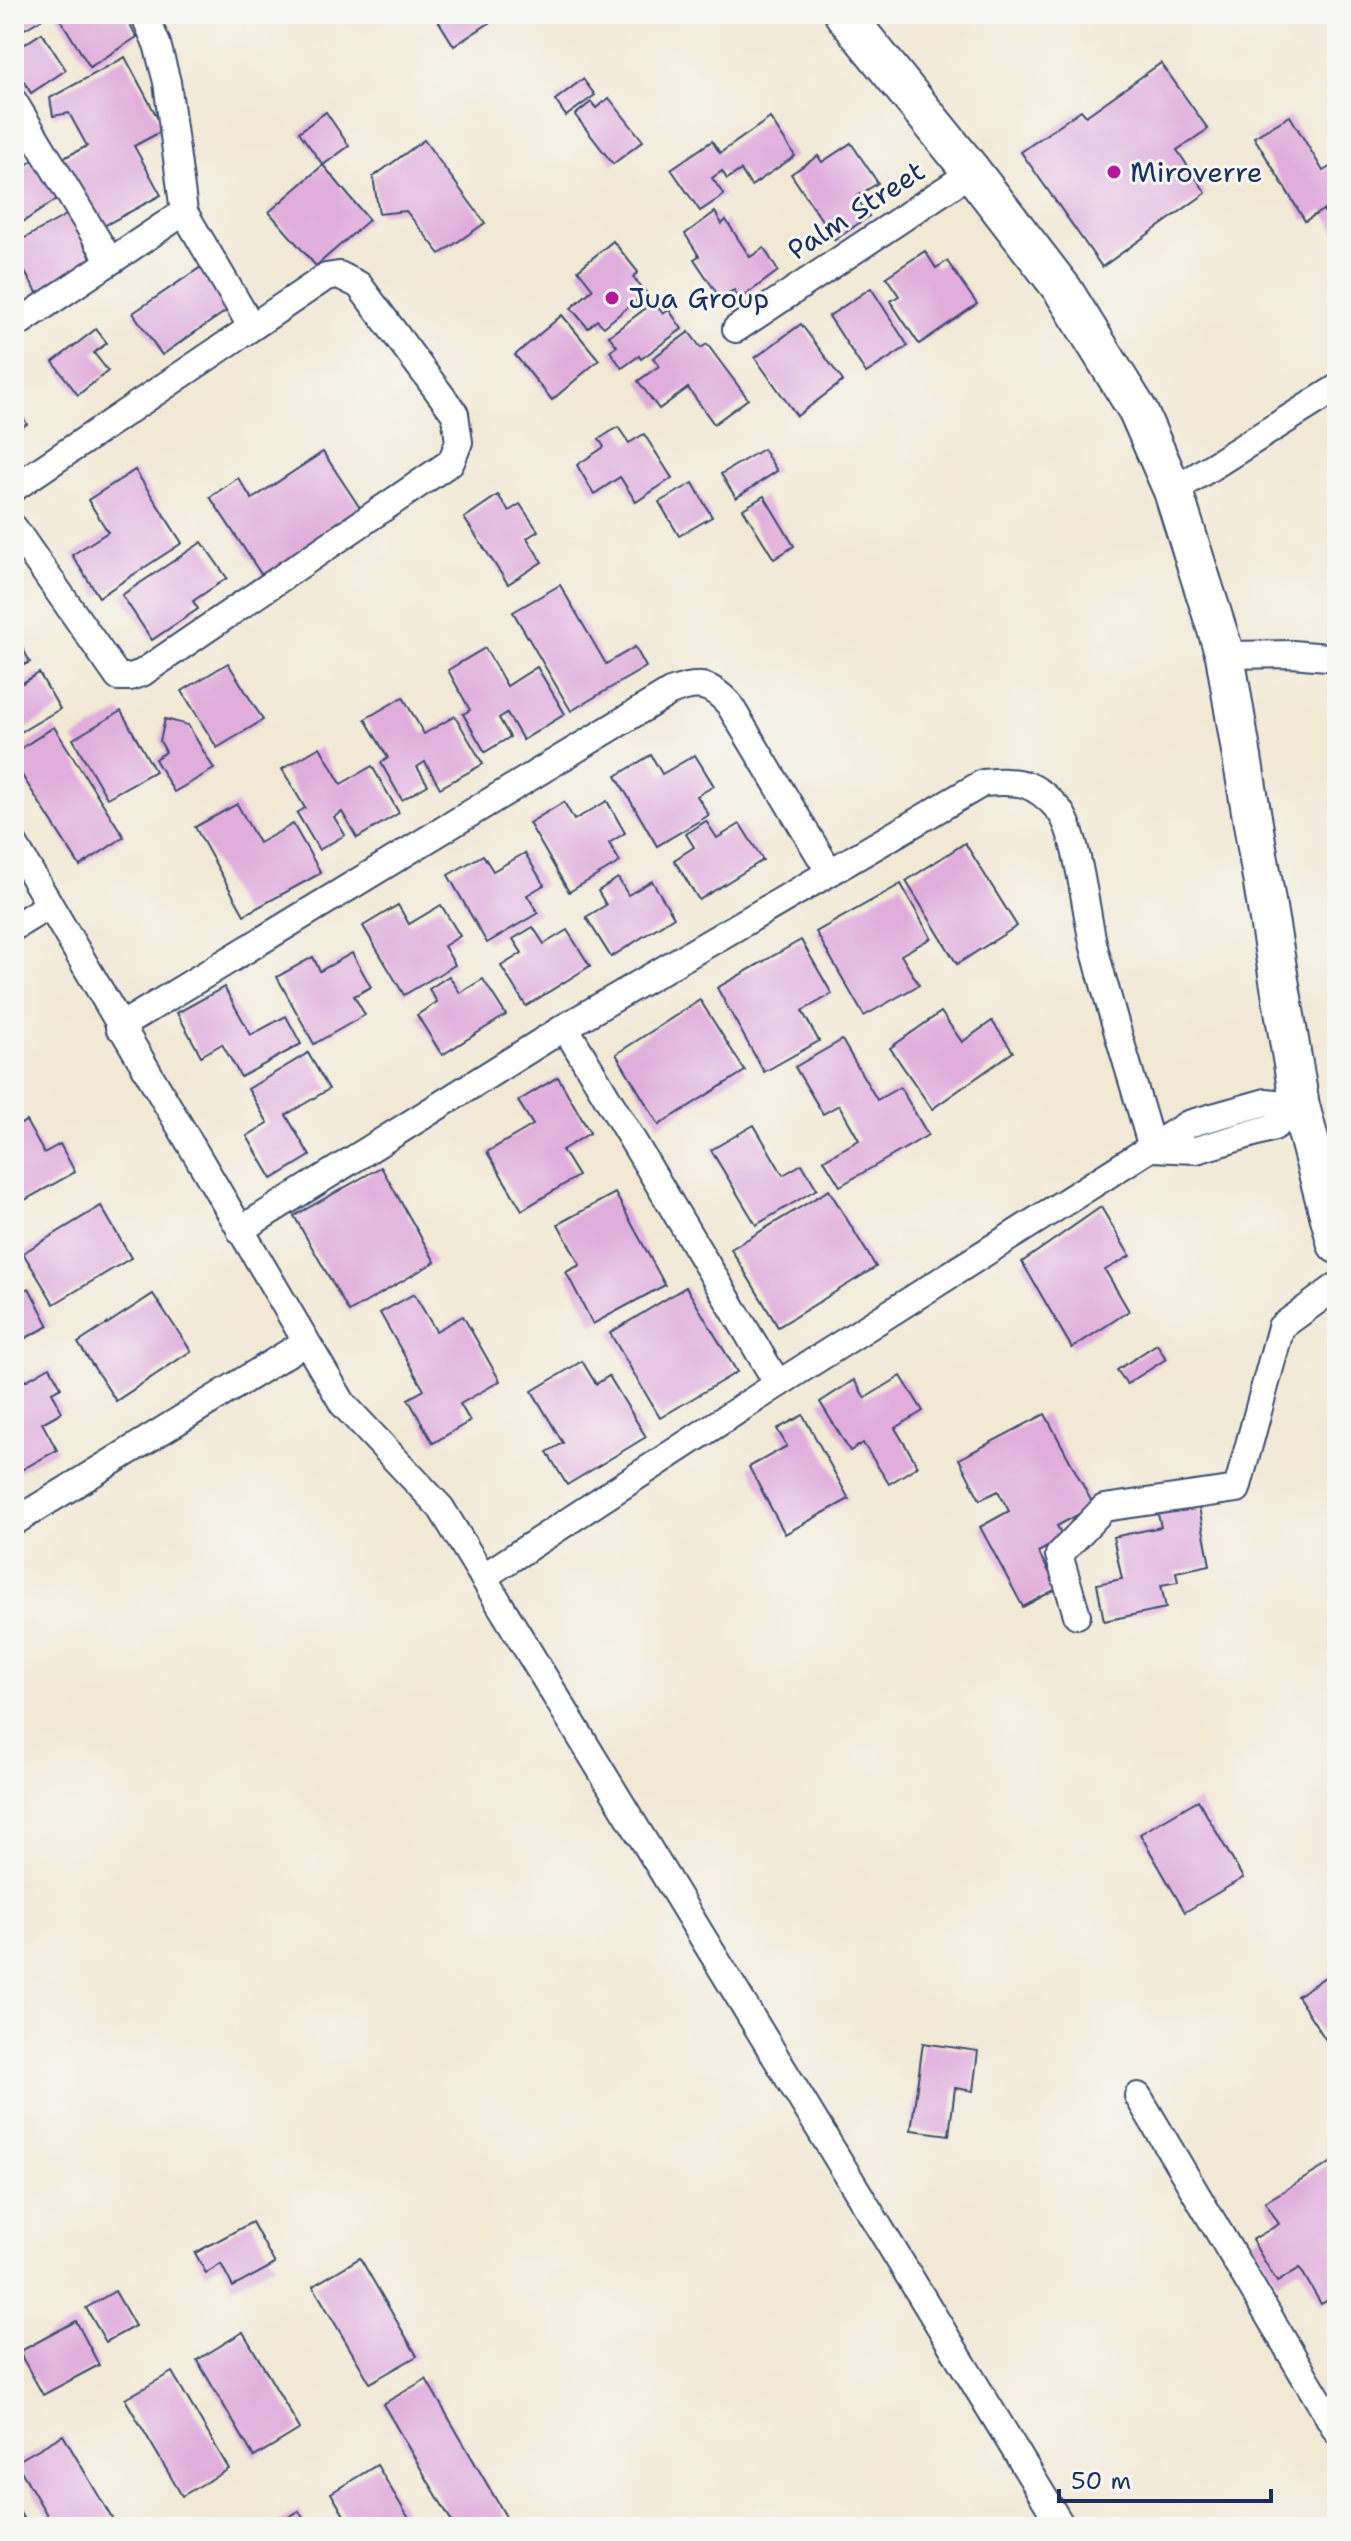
<svg xmlns="http://www.w3.org/2000/svg" width="1351" height="2541" font-family="'Shantell Sans',sans-serif">
	<style>
		.building { fill: #e0addd }
		.lines { fill: none; stroke-linecap: round; stroke-linejoin: round }
		.minor-casing { stroke: #3b4b70; stroke-width: 30 }
		.secondary-casing { stroke: #3b4b70; stroke-width: 42 }
		.minor { stroke: #fff; stroke-width: 26 }
		.secondary { stroke: #fff; stroke-width: 38 }
		.poi-dot { fill: #b5179e; stroke: #f6f6f2; stroke-width: 3 }
		.labels { text-anchor: middle; dominant-baseline: central; stroke-width: 6; stroke-linejoin: round; paint-order: stroke }
		.poi-label { font-size: 28px; fill: #1b2f5e; stroke: #f6f6f2; text-anchor: start }
		.street-label { font-size: 28px; fill: #1b2f5e; stroke: #f6f6f2 }
	</style>
	<rect width="100%" height="100%" fill="#f6f6f2"/>
	<filter id="ink" filterUnits="userSpaceOnUse"><feTurbulence type="fractalNoise" baseFrequency=".0125" numOctaves="2"/><feDisplacementMap in="SourceGraphic" scale="16" xChannelSelector="R" yChannelSelector="G"/><feConvolveMatrix kernelMatrix="1 2 1 2 8 2 1 2 1" color-interpolation-filters="sRGB"/></filter>
	<filter id="wash" filterUnits="userSpaceOnUse"><feTurbulence type="fractalNoise" baseFrequency=".006" numOctaves="4" result="noise"/><feDisplacementMap in="SourceGraphic" scale="32" xChannelSelector="R" yChannelSelector="G"/><feGaussianBlur stdDeviation="1.8" result="paint"/><feColorMatrix in="noise" values="0 0 0 0 0 0 0 0 0 0 0 0 0 0 0 0 0 1.4 0 .05"/><feComposite in="paint" operator="in"/></filter>
	<g filter="url(#wash)">
		<rect width="100%" height="100%" fill="#f2e9d5"/>
		<g id="blocks">
			<!-- building -->
			<g class="building">
				<path d="M14,14H39L42,19L14,35Z"/>
				<path d="M57,14H123L137,37L90,67Z"/>
				<path d="M434,14H503L454,46Z"/>
				<path d="M42,33L66,70L31,93L14,66V51Z"/>
				<path d="M125,57L164,130L134,146L161,195L93,232L56,162L87,146L69,113L53,116L50,98Z"/>
				<path d="M1161,63L1208,129L1177,150L1206,193L1102,267L1021,152L1081,110L1086,116Z"/>
				<path d="M583,79L595,95L566,116L555,100Z"/>
				<path d="M609,98L643,141L613,164L575,115L591,102L596,108Z"/>
				<path d="M326,112L349,146L323,165L299,132Z"/>
				<path d="M1290,116L1323,171L1337,163V233L1323,210L1305,221L1254,137Z"/>
				<path d="M770,118L795,156L751,186L741,170L727,179L722,171L712,178L724,195L700,211L671,169L712,141L720,153Z"/>
				<path d="M14,121L30,147L14,157Z"/>
				<path d="M424,140L485,223L440,254L406,211L379,214L373,177Z"/>
				<path d="M851,143L878,183L856,197L869,216L835,240L791,174L818,156L822,162Z"/>
				<path d="M35,159L60,197L14,228V173Z"/>
				<path d="M323,165L369,220L316,266L269,212Z"/>
				<path d="M715,212L722,224L726,220L750,257L764,248L778,271L740,299L734,290L720,298L694,259L699,256L685,234Z"/>
				<path d="M68,214L92,260L38,294L14,254V244Z"/>
				<path d="M613,241L638,272L633,277L646,292L604,327L597,320L588,328L571,308L593,289L578,270Z"/>
				<path d="M925,251L936,268L947,261L977,304L919,344L890,301L899,296L886,277Z"/>
				<path d="M201,267L229,309L162,355L133,313Z"/>
				<path d="M871,288L908,346L866,373L829,316Z"/>
				<path d="M654,302L663,314L669,310L682,329L641,359L639,356L622,368L610,351L617,346L609,336Z"/>
				<path d="M562,315L599,360L552,400L515,355Z"/>
				<path d="M801,324L843,381L797,416L755,358Z"/>
				<path d="M96,329L107,343L94,353L108,371L78,395L53,362Z"/>
				<path d="M689,332L701,348L707,344L748,399L714,424L688,388L659,409L638,381L659,366L653,358Z"/>
				<path d="M14,404L27,424L14,432Z"/>
				<path d="M618,427L629,443L644,434L672,478L636,502L620,477L594,494L577,465L604,447L599,439Z"/>
				<path d="M763,449L777,471L736,498L721,474Z"/>
				<path d="M323,452L364,514L265,580L210,497L238,478L252,499Z"/>
				<path d="M135,470L182,543L99,597L72,555L108,532L88,500Z"/>
				<path d="M693,483L712,517L679,536L659,502Z"/>
				<path d="M498,495L509,511L520,504L538,531L527,538L542,562L508,584L464,518Z"/>
				<path d="M764,496L794,546L774,559L743,509Z"/>
				<path d="M202,542L227,578L193,601L198,609L152,640L122,595Z"/>
				<path d="M560,585L606,664L635,647L646,667L571,711L513,612Z"/>
				<path d="M14,632L30,662L14,670Z"/>
				<path d="M485,648L507,686L537,667L565,714L523,740L507,713L499,718L510,737L485,752L463,714L470,710L448,670Z"/>
				<path d="M228,663L263,720L217,748L182,691Z"/>
				<path d="M39,673L60,709L14,736V688Z"/>
				<path d="M403,697L424,734L455,716L483,764L440,788L425,762L417,767L428,785L402,800L381,763L388,758L365,719Z"/>
				<path d="M121,711L155,771L107,798L73,739Z"/>
				<path d="M165,719L188,725L214,769L174,792L155,759L166,752L160,741Z"/>
				<path d="M54,727L124,837L80,866L14,763V753Z"/>
				<path d="M320,747L341,784L372,766L399,813L357,838L342,812L334,817L345,835L319,850L297,813L305,808L282,769Z"/>
				<path d="M651,755L662,774L695,755L714,786L697,796L709,815L657,846L616,776Z"/>
				<path d="M607,801L625,833L609,843L620,862L569,892L529,823L564,802L574,820Z"/>
				<path d="M237,804L259,843L293,824L321,873L244,915L195,827Z"/>
				<path d="M706,821L717,838L740,824L763,860L699,900L674,860L694,847L686,834Z"/>
				<path d="M965,843L1017,926L957,964L906,881Z"/>
				<path d="M525,853L544,885L527,895L538,913L487,943L448,875L483,855L493,871Z"/>
				<path d="M618,878L628,895L652,881L674,917L611,957L586,917L606,905L598,891Z"/>
				<path d="M901,884L931,938L901,955L919,985L864,1016L816,932Z"/>
				<path d="M398,905L409,924L441,905L460,936L444,946L455,965L404,995L363,926Z"/>
				<path d="M533,927L544,944L567,930L590,966L526,1006L501,966L522,953L513,939Z"/>
				<path d="M801,940L832,994L802,1011L819,1041L764,1072L717,988Z"/>
				<path d="M352,953L371,987L354,996L365,1015L314,1044L277,977L313,957L320,971Z"/>
				<path d="M449,976L460,993L483,979L506,1015L442,1055L417,1015L437,1002L429,989Z"/>
				<path d="M224,987L251,1035L286,1016L301,1044L241,1077L222,1044L201,1056L177,1013Z"/>
				<path d="M700,1000L745,1071L659,1125L616,1054Z"/>
				<path d="M941,1012L962,1042L992,1021L1013,1052L932,1109L890,1048Z"/>
				<path d="M842,1040L877,1100L900,1087L928,1135L840,1186L824,1160L859,1140L839,1105L823,1114L795,1067Z"/>
				<path d="M308,1053L329,1089L286,1115L310,1156L272,1179L247,1136L268,1123L248,1089Z"/>
				<path d="M558,1077L590,1133L562,1150L578,1176L522,1210L487,1152L533,1125L518,1101Z"/>
				<path d="M26,1121L44,1153L60,1144L75,1172L14,1206V1128Z"/>
				<path d="M754,1125L783,1175L802,1164L817,1189L756,1225L711,1150Z"/>
				<path d="M381,1167L435,1262L349,1312L294,1216Z"/>
				<path d="M829,1190L876,1267L778,1327L731,1249Z"/>
				<path d="M615,1193L665,1285L593,1324L566,1272L580,1265L558,1224Z"/>
				<path d="M101,1206L131,1258L54,1304L23,1253Z"/>
				<path d="M1101,1207L1130,1256L1105,1270L1129,1311L1072,1348L1022,1262Z"/>
				<path d="M686,1287L737,1372L660,1418L610,1333Z"/>
				<path d="M29,1288L49,1326L14,1344V1296Z"/>
				<path d="M153,1294L191,1351L116,1401L78,1343Z"/>
				<path d="M414,1294L436,1331L463,1316L500,1381L460,1404L470,1421L433,1443L408,1399L424,1390L380,1313Z"/>
				<path d="M1157,1344L1166,1359L1127,1384L1117,1370Z"/>
				<path d="M14,1360L25,1381L50,1367L61,1387L52,1392L62,1412L42,1423L57,1450L14,1474Z"/>
				<path d="M582,1361L596,1384L609,1376L646,1437L567,1485L547,1452L563,1443L532,1391Z"/>
				<path d="M901,1376L923,1411L895,1428L918,1466L889,1484L863,1443L850,1451L820,1402L854,1380L865,1398Z"/>
				<path d="M1045,1414L1094,1506L1057,1526L1064,1538L1038,1552L1058,1588L1023,1607L980,1527L1009,1511L998,1491L980,1500L959,1459Z"/>
				<path d="M803,1415L849,1499L785,1534L749,1467L787,1446L777,1429Z"/>
				<path d="M1198,1502L1210,1565L1176,1572L1178,1582L1161,1585L1166,1608L1104,1621L1097,1584L1122,1579L1113,1537L1161,1527L1157,1510Z"/>
				<path d="M1198,1800L1243,1878L1185,1912L1140,1834Z"/>
				<path d="M1337,1969V2057L1297,1996Z"/>
				<path d="M923,2043L978,2051L973,2091L955,2088L949,2135L911,2130Z"/>
				<path d="M1337,2159V2295L1321,2304L1300,2268L1277,2282L1252,2240L1279,2224L1265,2202Z"/>
				<path d="M252,2222L275,2264L233,2287L221,2264L206,2273L195,2253Z"/>
				<path d="M360,2258L417,2356L370,2383L313,2286Z"/>
				<path d="M115,2291L135,2326L106,2342L86,2308Z"/>
				<path d="M76,2321L99,2365L43,2395L19,2352Z"/>
				<path d="M243,2332L300,2429L254,2457L197,2360Z"/>
				<path d="M172,2372L229,2469L182,2496L125,2399Z"/>
				<path d="M426,2379L512,2527H455L383,2404Z"/>
				<path d="M63,2435L117,2527H54L16,2462Z"/>
				<path d="M377,2465L414,2527H351L331,2493Z"/>
				<path d="M14,2502L28,2527H14Z"/>
				<path d="M299,2511L308,2527H272Z"/>
			</g>
		</g>
	</g>
	<g filter="url(#ink)">
		<use href="#blocks" fill-opacity="0" stroke="#3b4b70" stroke-width="2"/>
		<g class="lines">
			<defs>
				<g id="minor">
					<path d="M144,14L157,44L167,82L184,212L251,326"/>
					<path d="M14,102L110,261"/>
					<path d="M14,326L184,212"/>
					<path d="M736,329L972,172"/>
					<path d="M14,488L326,277L339,275L359,285L455,414L459,442L451,462L142,673L130,677H118L14,528"/>
					<path d="M1173,491L1337,388"/>
					<path d="M1225,655L1292,654L1327,657L1337,654"/>
					<path d="M14,844L343,1404L441,1508L1062,2527"/>
					<path d="M14,927L48,906"/>
					<path d="M119,1027L670,692C697,682 709,682 729,704L829,871"/>
					<path d="M565,1027L778,1384"/>
					<path d="M1152,1148L1196,1150L1274,1127L1300,1106"/>
					<path d="M240,1230L565,1027L983,783C1018,780 1034,781 1059,810C1078,833 1086,915 1094,947C1111,1014 1133,1081 1152,1148"/>
					<path d="M14,1522L306,1342"/>
					<path d="M483,1577L778,1384L1188,1124L1266,1102L1300,1106"/>
					<path d="M1077,1615L1059,1555L1104,1508L1237,1489L1281,1327L1337,1286"/>
					<path d="M1138,2096L1337,2431"/>
				</g>
				<path id="secondary" d="M844,14L972,172L1063,290L1138,411L1173,491L1225,655L1300,1106L1337,1244"/>
			</defs>
			<!-- minor casing -->
			<use href="#minor" class="minor-casing"/>
			<!-- secondary casing -->
			<use href="#secondary" class="secondary-casing"/>
			<!-- minor -->
			<use href="#minor" class="minor"/>
			<!-- secondary -->
			<use href="#secondary" class="secondary"/>
		</g>
	</g>
	<!-- markers -->
	<g class="poi-dot">
		<circle cx="1114" cy="172" r="8"/>
		<circle cx="612" cy="298" r="8"/>
	</g>
	<g class="labels">
		<!-- poi labels -->
		<g class="poi-label">
			<text x="1130" y="172">Miroverre</text>
			<text x="628" y="298">Jua Group</text>
		</g>
		<!-- street labels -->
		<g class="street-label">
			<text transform="translate(856 210) rotate(-33)">Palm Street</text>
		</g>
	</g>
	<!-- margin -->
	<rect width="1351" height="2541" fill="none" stroke="#f6f6f2" stroke-width="48"/>
	<!-- scale -->
	<path d="M1059 2489v12h212v-12" fill="none" stroke="#1b2f5e" stroke-width="4"/>
	<text x="1071" y="2489" font-size="24" fill="#1b2f5e" stroke="#f6f6f2" stroke-width="6" paint-order="stroke">50 m</text>
</svg>
